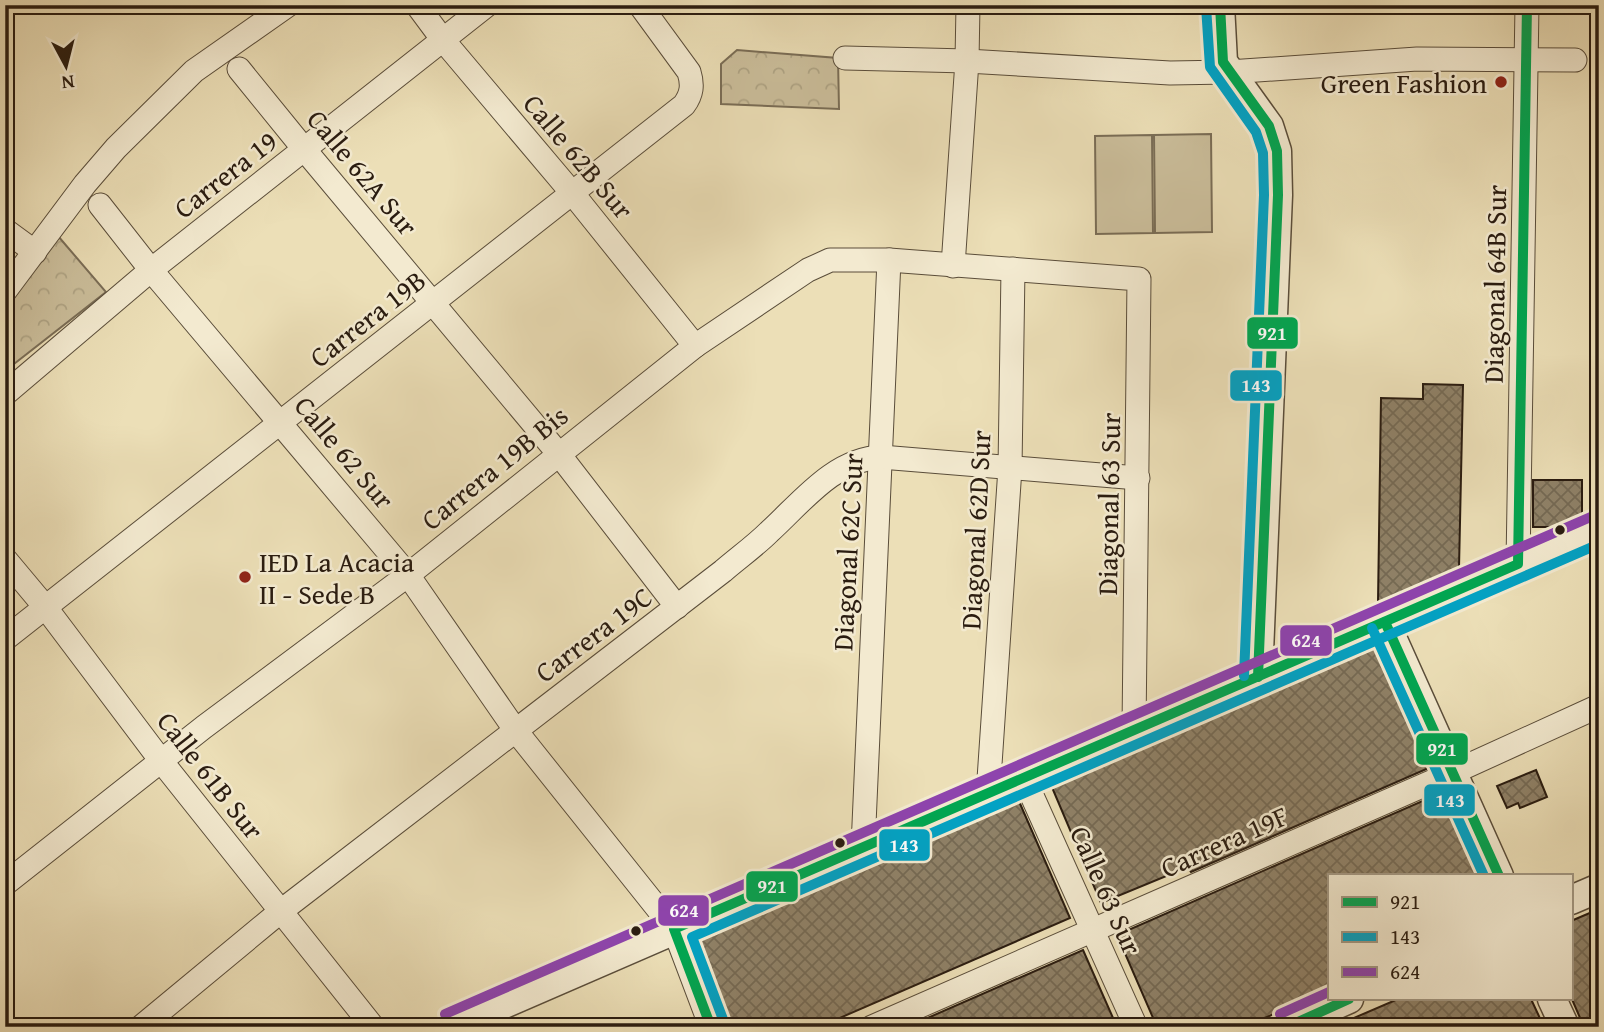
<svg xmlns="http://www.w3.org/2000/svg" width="1604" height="1032" font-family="'Gentium Book Plus',serif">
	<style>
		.forest { fill: url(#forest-crowns); stroke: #7a6d56; stroke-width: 2 }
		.pitch { fill: #cbbe9b; stroke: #7a6d56; stroke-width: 2 }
		.building { fill: url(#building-cross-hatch); stroke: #2a1c10; stroke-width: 2 }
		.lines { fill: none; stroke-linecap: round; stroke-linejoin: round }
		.minor-casing { stroke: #5a4d3a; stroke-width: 25 }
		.tertiary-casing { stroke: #5a4d3a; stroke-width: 31 }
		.minor { stroke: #f3ead0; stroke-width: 23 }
		.tertiary { stroke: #f3ead0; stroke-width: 28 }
		.bus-1-casing { stroke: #f3ead0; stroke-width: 16 }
		.bus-2-casing { stroke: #f3ead0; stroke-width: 16 }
		.bus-3-casing { stroke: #f3ead0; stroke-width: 16 }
		.bus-1 { stroke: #00a651; stroke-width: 10 }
		.bus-2 { stroke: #02a2c4; stroke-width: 10 }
		.bus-3 { stroke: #8e44ad; stroke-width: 10 }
		.poi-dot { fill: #8f2418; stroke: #f3ead0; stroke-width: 2.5 }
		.bus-dot { fill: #2a1c10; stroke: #f3ead0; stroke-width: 2.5 }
		.labels { text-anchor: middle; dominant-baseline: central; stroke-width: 5; stroke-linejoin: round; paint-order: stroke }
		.poi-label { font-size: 28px; fill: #2a1c10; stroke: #f3ead0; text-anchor: end }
		.street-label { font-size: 28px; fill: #2a1c10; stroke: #f3ead0 }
		.line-badge { stroke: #f3ead0; stroke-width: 2.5 }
		.badge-label { font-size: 19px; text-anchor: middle; font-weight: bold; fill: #fff }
	</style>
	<defs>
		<pattern id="forest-crowns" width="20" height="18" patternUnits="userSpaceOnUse" patternTransform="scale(1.75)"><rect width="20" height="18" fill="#cbbe9b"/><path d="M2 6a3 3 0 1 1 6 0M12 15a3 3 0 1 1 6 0" fill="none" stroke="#aea384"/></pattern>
		<pattern id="building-cross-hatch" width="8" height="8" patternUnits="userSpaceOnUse" patternTransform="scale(1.75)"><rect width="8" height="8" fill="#8f8167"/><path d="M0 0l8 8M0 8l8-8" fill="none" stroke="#756953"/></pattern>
	</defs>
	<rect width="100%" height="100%" fill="#ecdfb7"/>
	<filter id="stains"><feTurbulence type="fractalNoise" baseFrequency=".00286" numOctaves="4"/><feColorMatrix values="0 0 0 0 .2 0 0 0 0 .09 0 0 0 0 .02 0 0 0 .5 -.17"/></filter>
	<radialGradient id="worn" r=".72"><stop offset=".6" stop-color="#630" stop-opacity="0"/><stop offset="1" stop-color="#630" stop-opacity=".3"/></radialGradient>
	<!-- forest -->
	<g class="forest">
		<path d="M737,50L838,58L839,109L721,104V64Z"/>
		<path d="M58,236L106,292L5,371V305Z"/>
	</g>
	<!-- pitch -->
	<g class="pitch">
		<path d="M1211,134L1212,232L1155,233L1154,135Z"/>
		<path d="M1152,135L1153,233L1096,234L1095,136Z"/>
	</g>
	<!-- building -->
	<g class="building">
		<path d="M1423,384L1463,385L1459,568L1378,603L1381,398L1423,399Z"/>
		<path d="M1533,480H1582V515L1560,527H1533Z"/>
		<path d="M1376,644L1431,767L1191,872L1188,867L1101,903L1051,785Z"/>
		<path d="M1536,770L1547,797L1520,808L1518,803L1507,808L1497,786Z"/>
		<path d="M1443,792L1480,876H1329V990L1244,1027H1157L1117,935Z"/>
		<path d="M1018,799L1070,918L819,1027H730L693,940Z"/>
		<path d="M1599,909V1027H1584L1571,997V921Z"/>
		<path d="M1083,950L1117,1027H907Z"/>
		<path d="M1398,999H1531L1544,1027H1333Z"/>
	</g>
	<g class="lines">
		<defs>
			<g id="minor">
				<path d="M417,5L443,40L573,194L695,346"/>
				<path d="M845,58L967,61L1170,73L1229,72L1417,59L1575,60"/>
				<path d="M239,69L304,149L558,453L677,607"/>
				<path d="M100,205L151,270L408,575L516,731L674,929L711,1027"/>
				<path d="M5,230L35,252"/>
				<path d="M953,266L967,61L968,5"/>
				<path d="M5,291L85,184L116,148L194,71L288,5"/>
				<path d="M5,394L151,270L487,5"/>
				<path d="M5,559L46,608L162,762L373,1027"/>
				<path d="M1518,564L1527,5"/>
				<path d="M5,639L684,105C692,94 693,85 689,72L640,5"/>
				<path d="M1024,778L1136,1027"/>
				<path d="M988,794L1010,468L1013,269"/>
				<path d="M863,847L889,260"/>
				<path d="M5,884L204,727L408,575L695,346L808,270L830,260H889L1139,279L1134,730"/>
				<path d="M141,1027L281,911L723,571C738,558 755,546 769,532C801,503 834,459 881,457L1138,478"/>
				<path d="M872,1027L1454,772L1599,706"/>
			</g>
			<g id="tertiary">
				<path d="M1220,5L1223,62L1269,126L1277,151L1278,195L1258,677"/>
				<path d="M1385,622L1499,876"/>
				<path d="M1571,900L1599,888"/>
				<path d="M1552,999L1565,1027"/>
				<path d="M451,1027L1599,529"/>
				<path d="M1286,1027L1349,999"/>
			</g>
		</defs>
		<!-- minor casing -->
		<use href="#minor" class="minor-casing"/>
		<!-- tertiary casing -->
		<use href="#tertiary" class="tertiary-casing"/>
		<!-- minor -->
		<use href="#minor" class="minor"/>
		<!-- tertiary -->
		<use href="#tertiary" class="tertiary"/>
		<defs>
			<g id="bus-1">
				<path d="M1220,5L1223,62L1269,126L1277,151L1278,195L1258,677"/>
				<path d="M1385,622L1499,876"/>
				<path d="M711,1027L674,929L1518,564L1527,5"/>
				<path d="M1287,1027L1349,999"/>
			</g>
			<g id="bus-2">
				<path d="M1206,6L1210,67L1256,132L1263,153L1264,195L1244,676"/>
				<path d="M1372,628L1484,876"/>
				<path d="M724,1022L692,937L1599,544"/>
			</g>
			<g id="bus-3">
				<path d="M445,1014L1593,516"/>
				<path d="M1280,1014L1329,992"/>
			</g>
		</defs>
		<!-- bus-1 casing -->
		<use href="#bus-1" class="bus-1-casing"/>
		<!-- bus-2 casing -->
		<use href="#bus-2" class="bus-2-casing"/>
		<!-- bus-3 casing -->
		<use href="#bus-3" class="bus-3-casing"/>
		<!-- bus-1 -->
		<use href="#bus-1" class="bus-1"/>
		<!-- bus-2 -->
		<use href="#bus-2" class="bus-2"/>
		<!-- bus-3 -->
		<use href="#bus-3" class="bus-3"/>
	</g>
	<!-- markers -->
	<g class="poi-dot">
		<circle cx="1501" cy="82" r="7"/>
		<circle cx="245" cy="577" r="7"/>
	</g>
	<g class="bus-dot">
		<circle cx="1560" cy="530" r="6"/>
		<circle cx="840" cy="843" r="6"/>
		<circle cx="636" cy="931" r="6"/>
	</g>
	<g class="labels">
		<!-- poi labels -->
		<g class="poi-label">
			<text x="1487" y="82">Green Fashion</text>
			<text x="259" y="561" text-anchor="start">IED La Acacia<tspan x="259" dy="32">II - Sede B</tspan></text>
		</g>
		<!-- street labels -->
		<g class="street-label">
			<text transform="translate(579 156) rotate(50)">Calle 62B Sur</text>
			<text transform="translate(363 172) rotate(50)">Calle 62A Sur</text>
			<text transform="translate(225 174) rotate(-38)">Carrera 19</text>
			<text transform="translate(1494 284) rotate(-89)">Diagonal 64B Sur</text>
			<text transform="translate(367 318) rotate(-38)">Carrera 19B</text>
			<text transform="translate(345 452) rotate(50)">Calle 62 Sur</text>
			<text transform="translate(494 467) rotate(-39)">Carrera 19B Bis</text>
			<text transform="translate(1108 504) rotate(-89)">Diagonal 63 Sur</text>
			<text transform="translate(975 530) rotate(-87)">Diagonal 62D Sur</text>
			<text transform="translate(847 552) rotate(-87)">Diagonal 62C Sur</text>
			<text transform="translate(593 634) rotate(-37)">Carrera 19C</text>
			<text transform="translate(211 775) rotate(52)">Calle 61B Sur</text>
			<text transform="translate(1224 841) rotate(-24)">Carrera 19F</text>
			<text transform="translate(1107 890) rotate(66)">Calle 63 Sur</text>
		</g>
	</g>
	<g class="line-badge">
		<rect x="1246" y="316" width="53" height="34" rx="7" fill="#00a651"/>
		<rect x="1229" y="369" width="54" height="33" rx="7" fill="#02a2c4"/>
		<rect x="1279" y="624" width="54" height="33" rx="7" fill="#8e44ad"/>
		<rect x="1415" y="732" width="54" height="34" rx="7" fill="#00a651"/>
		<rect x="1423" y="783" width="53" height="34" rx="7" fill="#02a2c4"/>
		<rect x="878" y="828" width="53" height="34" rx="7" fill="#02a2c4"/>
		<rect x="745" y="870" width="54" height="33" rx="7" fill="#00a651"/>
		<rect x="657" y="894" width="53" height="33" rx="7" fill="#8e44ad"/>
	</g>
	<g class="badge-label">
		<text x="1272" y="340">921</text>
		<text x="1256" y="392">143</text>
		<text x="1306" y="647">624</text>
		<text x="1442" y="756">921</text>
		<text x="1450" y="807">143</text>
		<text x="904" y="852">143</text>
		<text x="772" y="893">921</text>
		<text x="684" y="917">624</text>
	</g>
	<!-- margin -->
	<rect width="1604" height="1032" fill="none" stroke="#ecdfb7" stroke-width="28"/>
	<rect x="7" y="7" width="1590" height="1018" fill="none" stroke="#2a1c10" stroke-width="3.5"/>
	<rect x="14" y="14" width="1576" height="1004" fill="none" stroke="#2a1c10" stroke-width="2"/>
	<!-- legend -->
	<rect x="1328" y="874" width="245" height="126" fill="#f3ead0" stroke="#a39883" stroke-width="2"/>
	<rect x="1342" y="897" width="35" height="10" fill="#00a651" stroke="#a39883" stroke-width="2"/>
	<text x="1390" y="909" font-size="21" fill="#2a1c10">921</text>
	<rect x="1342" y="932" width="35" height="10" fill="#02a2c4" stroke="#a39883" stroke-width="2"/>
	<text x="1390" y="944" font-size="21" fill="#2a1c10">143</text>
	<rect x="1342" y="967" width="35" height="10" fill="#8e44ad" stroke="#a39883" stroke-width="2"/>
	<text x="1390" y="979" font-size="21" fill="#2a1c10">624</text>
	<!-- north arrow -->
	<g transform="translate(66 66) rotate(173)" stroke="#f3ead0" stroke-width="5" paint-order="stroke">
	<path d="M0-5L12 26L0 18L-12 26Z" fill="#2a1c10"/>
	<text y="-10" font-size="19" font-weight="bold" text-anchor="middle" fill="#2a1c10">N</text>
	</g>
	<rect width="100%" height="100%" filter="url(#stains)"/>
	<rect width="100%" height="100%" fill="url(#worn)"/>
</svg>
